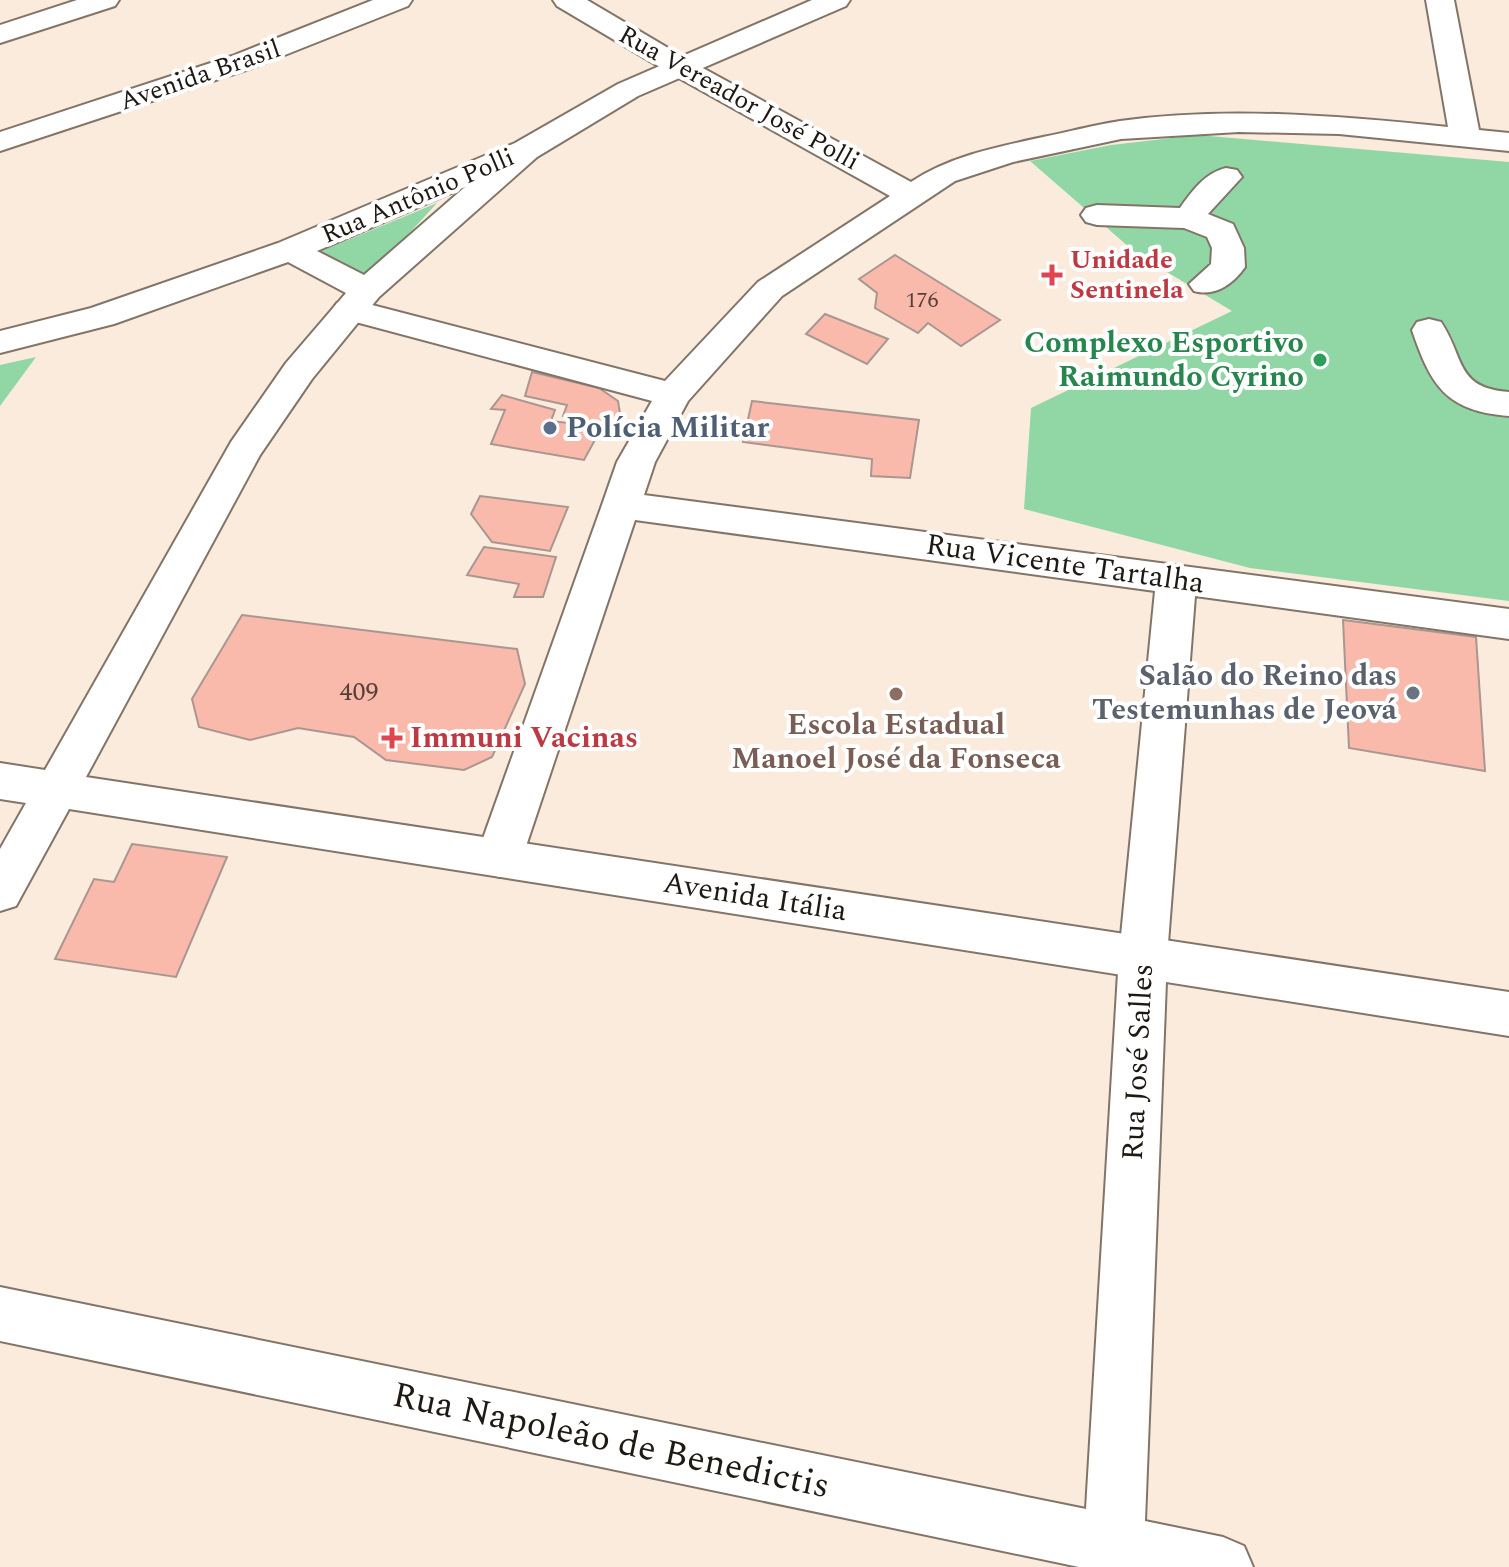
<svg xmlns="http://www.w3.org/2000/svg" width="1509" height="1567" font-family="Spectral,serif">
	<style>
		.green { fill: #90d7a5 }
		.building { fill: #f9baac; stroke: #aa9691; stroke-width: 2 }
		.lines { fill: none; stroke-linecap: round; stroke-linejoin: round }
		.minor-casing { stroke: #827568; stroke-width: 4 }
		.major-casing { stroke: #827568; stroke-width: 4 }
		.minor { fill: #fff; fill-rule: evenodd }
		.major { fill: #fff; fill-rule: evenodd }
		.health-dot { fill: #e0444e; stroke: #fff; stroke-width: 3 }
		.leisure-dot { fill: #2e9e5b; stroke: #fff; stroke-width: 3 }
		.service-dot { fill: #5c6f8a; stroke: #fff; stroke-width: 3 }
		.worship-dot { fill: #6b7280; stroke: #fff; stroke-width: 3 }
		.education-dot { fill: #8d6e63; stroke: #fff; stroke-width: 3 }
		.labels { text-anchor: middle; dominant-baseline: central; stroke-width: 8; stroke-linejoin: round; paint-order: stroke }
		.far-number-label { font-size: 22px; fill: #56413a }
		.far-street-label { font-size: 26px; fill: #1f1914; stroke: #fff }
		.far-health-label { font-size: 26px; font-weight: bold; fill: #be3a42; stroke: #fff; text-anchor: start }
		.number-label { font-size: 26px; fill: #56413a }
		.leisure-label { font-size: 30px; font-weight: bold; fill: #27864d; stroke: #fff; text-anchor: end }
		.service-label { font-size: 30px; font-weight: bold; fill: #4e5e75; stroke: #fff; text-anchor: start }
		.street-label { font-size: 30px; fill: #1f1914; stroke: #fff }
		.worship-label { font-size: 30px; font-weight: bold; fill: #5b616d; stroke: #fff; text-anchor: end }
		.education-label { font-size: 30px; font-weight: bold; fill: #785e54; stroke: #fff }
		.health-label { font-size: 30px; font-weight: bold; fill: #be3a42; stroke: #fff; text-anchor: start }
		.near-street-label { font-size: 36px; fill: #1f1914; stroke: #fff }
	</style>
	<rect width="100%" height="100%" fill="#faebdd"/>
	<!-- green -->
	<g class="green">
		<path d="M1198,135L1509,162V601L1250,568L1024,509L1031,408L1232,311L1137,254L1030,161L1111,145Z"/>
		<path d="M437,203L370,276L319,252Z"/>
		<path d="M36,357L0,406V365Z"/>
	</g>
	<!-- building -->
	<g class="building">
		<path d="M895,255L1000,320L961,346L928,323L918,333L875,308L877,293L859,279Z"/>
		<path d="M825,314L888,339L867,364L806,334Z"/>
		<path d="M532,372L599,388L618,401L622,426L563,416L567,405L525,396Z"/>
		<path d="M502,395L555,410L551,421L602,427L584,460L491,444L505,410L491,409Z"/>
		<path d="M752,401L919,420L910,478L871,476L872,459L743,442Z"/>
		<path d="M480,496L568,507L550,551L492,542L471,514Z"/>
		<path d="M484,547L556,557L543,597H514L519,584L467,575Z"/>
		<path d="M242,615L517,649L525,684L492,757L464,770L386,760L354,737L298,728L250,740L199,727L192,699Z"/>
		<path d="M1343,620L1476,637L1485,771L1349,748Z"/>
		<path d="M132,844L227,857L176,977L55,959L94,879L114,882Z"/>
	</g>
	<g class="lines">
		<defs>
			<g id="minor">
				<path d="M553,0H587L690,61L911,182C950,156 997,147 1043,137C1068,132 1094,125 1120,121C1226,106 1341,116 1448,127L1426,0H1454L1479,130L1509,133V151L1339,134L1239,132L1121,139L1013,162L955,181L782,296L688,401L655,462L644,495L1509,609V639L1195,596L1167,956L1145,1521L1223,1537L1244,1546L1253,1567H1079L0,1341V1287L1086,1509L1119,956L1155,591L635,520L522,858L515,871L499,877L483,871L476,858L602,505L617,462L652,401L337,317L332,310L337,303L349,299L665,381L758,282L890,196L670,73L557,6Z"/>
				<path d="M1226,168L1237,170L1242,177L1208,214L1233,224L1244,248L1245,267C1233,284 1215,297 1194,291L1189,284L1211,264L1212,248L1207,237L1184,228L1097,225L1086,222L1081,215L1086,208L1097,205L1180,208C1192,191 1205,173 1226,168Z"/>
				<path d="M1429,319L1441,322C1465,358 1455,388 1509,392V416C1446,411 1431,386 1412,330L1417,322Z"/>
			</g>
			<g id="major">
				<path d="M77,0H119L115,6L0,43V25Z"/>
				<path d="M373,0H412L408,6L252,68L0,151V132L232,56Z"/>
				<path d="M812,0H850L846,6L638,96L537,157L379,297L312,379L260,455L86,777L1509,992V1036L69,809L16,906L0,911V849L26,803L0,799V763L45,770L231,442L286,363L346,293L288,262L114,324L0,353V331L91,308L278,243L515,143L618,84ZM465,187L364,275L317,251Z"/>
			</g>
		</defs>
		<!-- minor casing -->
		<use href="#minor" class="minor-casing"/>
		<!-- major casing -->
		<use href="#major" class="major-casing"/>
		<!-- minor -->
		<use href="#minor" class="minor"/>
		<!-- major -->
		<use href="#major" class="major"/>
	</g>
	<!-- markers -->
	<g class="health-dot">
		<path d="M1048 263h8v8h8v8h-8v8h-8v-8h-8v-8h8z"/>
		<path d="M388 726h8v8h8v8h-8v8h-8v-8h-8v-8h8z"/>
	</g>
	<circle class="leisure-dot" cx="1320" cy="360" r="8"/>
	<circle class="service-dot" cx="550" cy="428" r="8"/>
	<circle class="worship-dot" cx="1413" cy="693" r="8"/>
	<circle class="education-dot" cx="896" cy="694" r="8"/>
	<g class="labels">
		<!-- far-number labels -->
		<g class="far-number-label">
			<text x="922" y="300">176</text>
		</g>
		<!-- far-street labels -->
		<g class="far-street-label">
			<text transform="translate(200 75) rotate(-19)">Avenida Brasil</text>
			<text transform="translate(739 98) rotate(29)">Rua Vereador José Polli</text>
			<text transform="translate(418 196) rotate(-23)">Rua Antônio Polli</text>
		</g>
		<!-- far-health labels -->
		<g class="far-health-label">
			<text x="1070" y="260">Unidade<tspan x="1070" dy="30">Sentinela</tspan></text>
		</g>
		<!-- number labels -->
		<g class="number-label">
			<text x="359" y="692">409</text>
		</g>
		<!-- leisure labels -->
		<g class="leisure-label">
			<text x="1304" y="343">Complexo Esportivo<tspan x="1304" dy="34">Raimundo Cyrino</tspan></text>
		</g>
		<!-- service labels -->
		<g class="service-label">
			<text x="566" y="428">Polícia Militar</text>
		</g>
		<!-- street labels -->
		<g class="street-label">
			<text transform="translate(1065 564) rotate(8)">Rua Vicente Tartalha</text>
			<text transform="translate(755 897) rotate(9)">Avenida Itália</text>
			<text transform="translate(1138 1062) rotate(-87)">Rua José Salles</text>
		</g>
		<!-- worship labels -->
		<g class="worship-label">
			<text x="1397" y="676">Salão do Reino das<tspan x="1397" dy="34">Testemunhas de Jeová</tspan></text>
		</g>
		<!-- education labels -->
		<g class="education-label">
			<text x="896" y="725">Escola Estadual<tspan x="896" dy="34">Manoel José da Fonseca</tspan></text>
		</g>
		<!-- health labels -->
		<g class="health-label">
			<text x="410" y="738">Immuni Vacinas</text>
		</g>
		<!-- near-street labels -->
		<g class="near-street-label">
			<text transform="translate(611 1441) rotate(12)">Rua Napoleão de Benedictis</text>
		</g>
	</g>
</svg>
